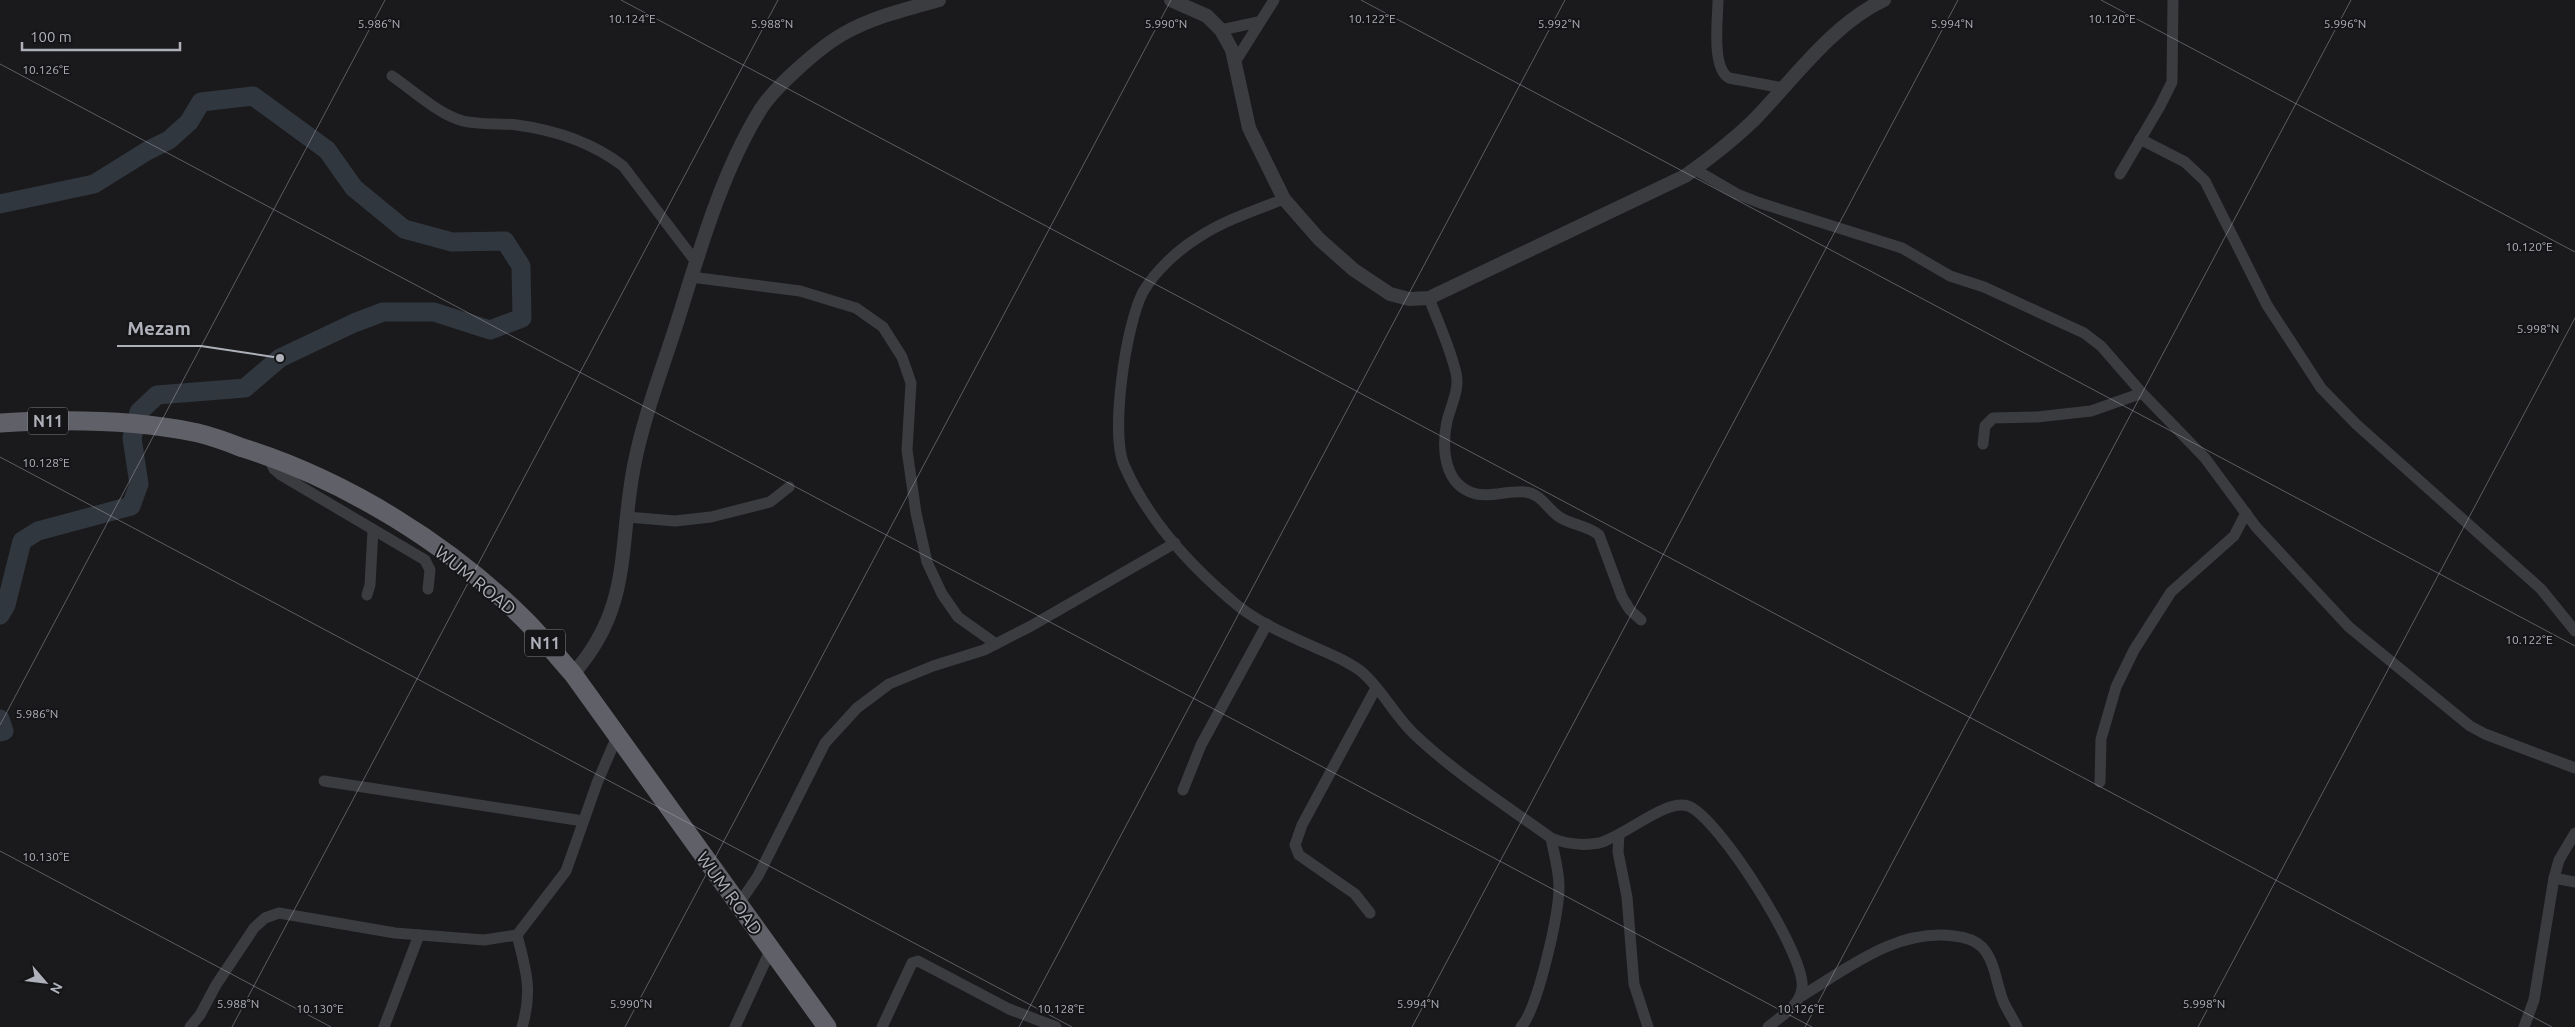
<svg xmlns="http://www.w3.org/2000/svg" width="2575" height="1027" font-family="Ubuntu,sans-serif">
	<style>
		.lines { fill: none; stroke-linecap: round; stroke-linejoin: round }
		.river { stroke: #31373f; stroke-width: 19 }
		.minor { stroke: #3b3c40; stroke-width: 11 }
		.tertiary { stroke: #3b3c40; stroke-width: 14 }
		.trunk { stroke: #606068; stroke-width: 19 }
		.ticks { fill: none; stroke: #aeb0ba; stroke-width: 1; stroke-opacity: 0.45 }
		.labels { text-anchor: middle; dominant-baseline: central; stroke-width: 4; stroke-linejoin: round; paint-order: stroke }
		.shield { fill: #151517; stroke: #808289; stroke-width: 1 }
		.shield-label { font-size: 16px; font-weight: bold; fill: #aeb0ba }
		.street-label { font-size: 18px; fill: #aeb0ba; stroke: #151517 }
		.ticks-label { font-size: 12px; text-anchor: middle; fill: #aeb0ba; stroke: #151517; stroke-width: 4; stroke-linejoin: round; paint-order: stroke }
		.leader { fill: none; stroke: #aeb0ba; stroke-width: 2 }
		.callout-dot { fill: #aeb0ba; stroke: #151517; stroke-width: 2 }
		.callout-label { font-size: 19px; text-anchor: middle; font-weight: bold; fill: #aeb0ba; stroke: #151517; stroke-width: 4; stroke-linejoin: round; paint-order: stroke }
	</style>
	<rect width="100%" height="100%" fill="#1a1a1c"/>
	<g class="lines">
		<!-- river -->
		<g class="river">
			<path d="M0,204L94,184L147,151L169,140L189,122L201,102L253,96L327,150L354,188L404,229L452,242L505,241L521,266L522,318L490,330L434,312H383L354,323L280,358L245,388L157,395L139,412L132,438L139,484L131,506L38,531L22,541L6,605L0,615"/>
			<path d="M0,719L4,731L0,732"/>
		</g>
		<!-- minor -->
		<g class="minor">
			<path d="M1718,0C1718,18 1711,68 1729,78L1783,88"/>
			<path d="M1221,30L1258,22"/>
			<path d="M1235,62L1274,0"/>
			<path d="M392,76C414,91 438,114 463,121C480,125 500,123 517,125C554,130 593,143 623,166L696,262"/>
			<path d="M2140,139L2185,162L2205,181L2267,305L2321,388L2356,424L2541,589L2575,631"/>
			<path d="M1694,169L1737,194L1760,203L1902,248L1950,276L1984,287L2084,333L2101,346L2142,393L2205,458L2256,527L2349,627L2470,726L2485,734L2575,768"/>
			<path d="M2120,174L2160,106L2172,82L2173,0"/>
			<path d="M1284,199C1256,210 1225,220 1199,237C1179,249 1155,271 1143,292C1126,324 1110,432 1124,465C1146,516 1188,563 1230,599C1254,621 1285,634 1314,647C1330,654 1350,662 1363,673C1383,691 1395,716 1414,734C1455,773 1504,804 1551,838C1566,844 1582,846 1599,843C1624,837 1666,798 1688,806C1718,816 1807,957 1802,988C1800,1006 1781,1016 1768,1027"/>
			<path d="M691,277L800,291L856,308L883,327L902,357L911,383L907,450L916,513L927,562L942,594L958,617L996,644"/>
			<path d="M1429,298C1438,322 1450,347 1456,373C1460,389 1451,405 1447,421C1442,445 1443,479 1468,491C1486,500 1506,490 1525,492C1540,493 1547,508 1558,516C1570,525 1587,525 1599,535L1622,597L1630,610L1641,620"/>
			<path d="M1983,444L1985,426L1993,418L2037,417L2091,411L2142,393"/>
			<path d="M267,455L274,469L281,475L425,560L430,570L428,589"/>
			<path d="M627,517L675,521L711,517L770,502L789,487"/>
			<path d="M367,595L370,585L373,530"/>
			<path d="M324,781L583,821"/>
			<path d="M2100,782L2101,739L2116,687L2134,650L2171,592L2234,536L2246,513"/>
			<path d="M1183,790L1201,745L1267,624"/>
			<path d="M1619,835L1618,852L1627,897L1634,984L1648,1027"/>
			<path d="M2554,878L2575,882"/>
			<path d="M738,905L758,876L825,743L857,708L889,684L933,666L984,650L1031,626L1175,543"/>
			<path d="M1370,913L1355,894L1299,855L1295,845L1302,825L1376,688"/>
			<path d="M517,935C526,970 533,991 522,1027"/>
			<path d="M1800,997C1847,969 1896,928 1954,936C1964,937 1974,939 1982,947C1996,962 1996,985 2004,1003C2008,1011 2013,1019 2017,1027"/>
			<path d="M190,1027L200,1015L216,985L254,928L265,918L279,913L395,933L484,940L517,935L566,871L597,783L618,734"/>
			<path d="M384,1027L419,935"/>
			<path d="M735,1027L771,949"/>
			<path d="M882,1027L912,963L918,961L1009,1009L1056,1027"/>
			<path d="M1521,1027C1538,1008 1559,914 1559,887C1559,870 1554,854 1551,838"/>
			<path d="M2524,1027L2534,1000L2554,878L2559,860L2575,833"/>
		</g>
		<!-- tertiary -->
		<g class="tertiary">
			<path d="M1171,0L1207,16L1221,30L1232,50L1249,128L1284,199L1319,239L1354,270L1390,294L1409,299L1429,298L1685,176C1709,159 1732,141 1753,121C1793,80 1831,25 1884,0"/>
			<path d="M573,674C633,606 618,548 634,466C644,414 664,365 680,313C701,246 722,173 759,112C772,89 820,47 843,34C872,17 907,9 939,0"/>
		</g>
		<!-- trunk -->
		<path class="trunk" d="M0,423C64,419 129,419 193,432C210,435 227,442 243,448C345,480 449,544 525,620C542,637 557,656 573,674L827,1027"/>
	</g>
	<!-- ticks -->
	<path class="ticks" d="M621,0L2552,1027M1361,0L2575,646M2101,0L2575,252M0,64L1812,1027M0,457L1072,1027M0,725L385,0M0,851L331,1027M232,1027L778,0M625,1027L1171,0M1019,1027L1565,0M1412,1027L1958,0M1805,1027L2351,0M2198,1027L2575,318"/>
	<g class="labels">
		<!-- shield labels -->
		<g class="shield">
			<rect x="28" y="407.5" width="40" height="27" rx="4"/>
			<rect x="525" y="629.5" width="40" height="27" rx="4"/>
		</g>
		<g class="shield-label">
			<text x="48" y="421">N11</text>
			<text x="545" y="643">N11</text>
		</g>
		<!-- street labels -->
		<g class="street-label">
			<text transform="translate(476 580) rotate(39)">WUM ROAD</text>
			<text transform="translate(730 893) rotate(54)">WUM ROAD</text>
		</g>
	</g>
	<g class="ticks-label">
		<text x="632" y="23">10.124°E</text>
		<text x="1372" y="23">10.122°E</text>
		<text x="2112" y="23">10.120°E</text>
		<text x="379" y="28">5.986°N</text>
		<text x="772" y="28">5.988°N</text>
		<text x="1166" y="28">5.990°N</text>
		<text x="1559" y="28">5.992°N</text>
		<text x="1952" y="28">5.994°N</text>
		<text x="2345" y="28">5.996°N</text>
		<text x="46" y="74">10.126°E</text>
		<text x="2529" y="251">10.120°E</text>
		<text x="2538" y="333">5.998°N</text>
		<text x="46" y="467">10.128°E</text>
		<text x="2529" y="644">10.122°E</text>
		<text x="37" y="718">5.986°N</text>
		<text x="46" y="861">10.130°E</text>
		<text x="238" y="1008">5.988°N</text>
		<text x="631" y="1008">5.990°N</text>
		<text x="1418" y="1008">5.994°N</text>
		<text x="2204" y="1008">5.998°N</text>
		<text x="320" y="1013">10.130°E</text>
		<text x="1061" y="1013">10.128°E</text>
		<text x="1801" y="1013">10.126°E</text>
	</g>
	<!-- callouts -->
	<path class="leader" d="M280 358L201 346H117"/>
	<circle class="callout-dot" cx="280" cy="358" r="5"/>
	<g class="callout-label">
		<text x="159" y="335">Mezam</text>
	</g>
	<!-- north arrow -->
	<g transform="translate(45 982) rotate(118)" stroke="#151517" stroke-width="4" paint-order="stroke">
	<path d="M0-4L9 19L0 12L-9 19Z" fill="#aeb0ba"/>
	<text y="-8" font-size="14" font-weight="bold" text-anchor="middle" fill="#aeb0ba">N</text>
	</g>
	<!-- scale -->
	<path d="M22 42v8h158v-8" fill="none" stroke="#aeb0ba" stroke-width="2.5"/>
	<text x="30" y="42" font-size="15" fill="#aeb0ba" stroke="#151517" stroke-width="4" paint-order="stroke">100 m</text>
</svg>
